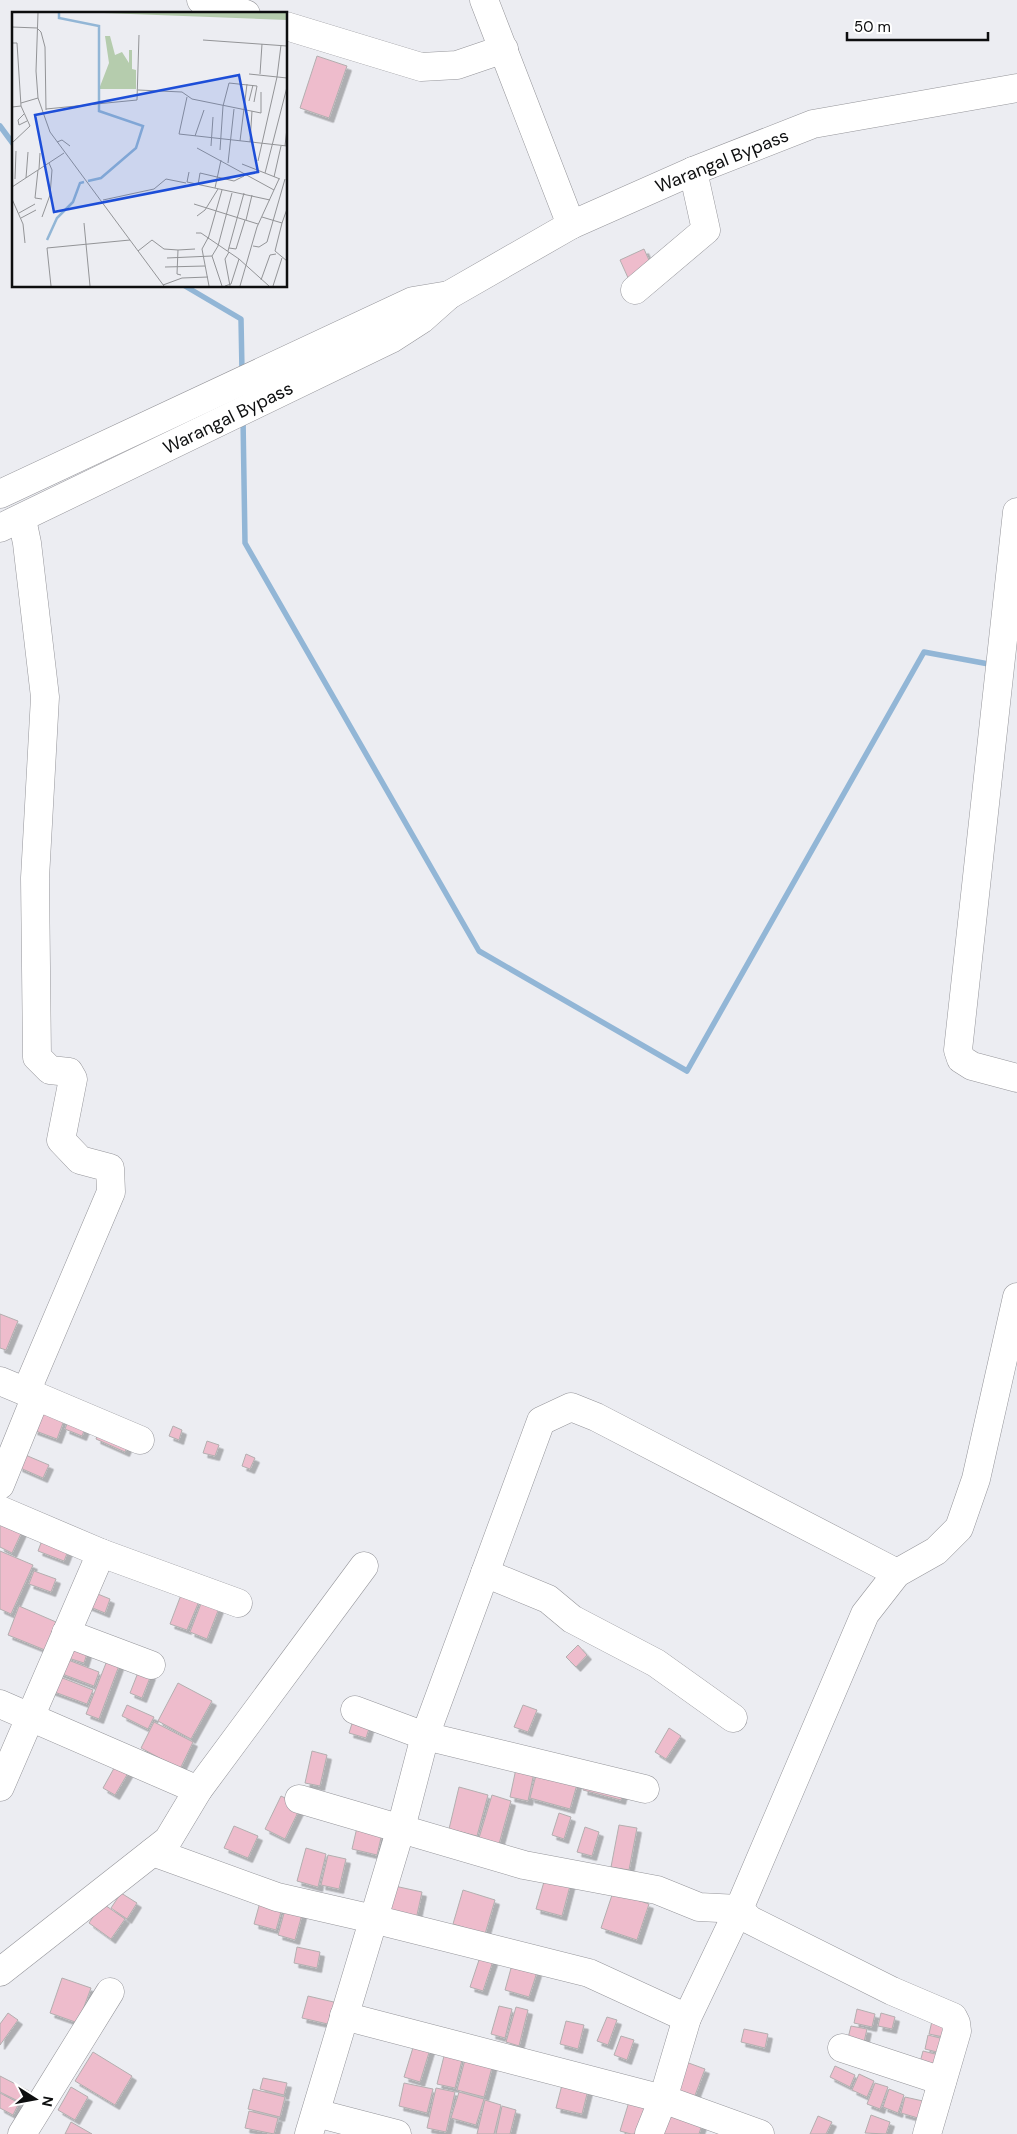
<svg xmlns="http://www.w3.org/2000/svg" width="1017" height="2134" font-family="'DM Sans',sans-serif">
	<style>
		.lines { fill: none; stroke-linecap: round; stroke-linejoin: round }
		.stream { stroke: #92b6d6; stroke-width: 5.5 }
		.building { fill: #eebccc; stroke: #b3aeaf; filter: url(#shadow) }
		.minor-casing { stroke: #95959a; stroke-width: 29 }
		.major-casing { stroke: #95959a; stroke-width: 29 }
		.minor { stroke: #fff; stroke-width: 28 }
		.major { stroke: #fff; stroke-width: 28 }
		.labels { text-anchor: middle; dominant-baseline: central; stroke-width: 4; stroke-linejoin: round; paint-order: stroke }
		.street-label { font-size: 18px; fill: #0d0e0f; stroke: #fff }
		.inset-river { fill: none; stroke: #92b6d6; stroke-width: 2.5 }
		.inset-road { fill: none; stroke: #939497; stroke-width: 1 }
		.view { fill: #1d4ed8; fill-opacity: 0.15; stroke: #1d4ed8; stroke-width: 2.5 }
		.inset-edge { fill: none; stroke: #0d0e0f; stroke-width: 2.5 }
	</style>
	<defs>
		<filter id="shadow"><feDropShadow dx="4.5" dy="4.5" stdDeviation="0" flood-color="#0004"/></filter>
	</defs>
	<rect width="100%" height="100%" fill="#ecedf2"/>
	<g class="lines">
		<!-- stream -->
		<g class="stream">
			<path d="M0,126L14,145"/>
			<path d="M185,286L241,319L242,371"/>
			<path d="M243,418L245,543L479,951L687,1071L924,652L994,665"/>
		</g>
	</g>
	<!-- building -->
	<g class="building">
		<path d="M317,56L347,66L329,118L300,108Z"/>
		<path d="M644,249L653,269L629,280L620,260Z"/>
		<path d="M0,1314L18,1321L6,1350L0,1348Z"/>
		<path d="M42,1406L66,1415L57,1439L33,1430Z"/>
		<path d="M69,1419L86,1426L82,1436L65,1429Z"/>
		<path d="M173,1426L182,1430L179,1440L169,1436Z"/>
		<path d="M98,1432L128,1445L125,1452L96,1439Z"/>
		<path d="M207,1441L219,1445L215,1456L203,1453Z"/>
		<path d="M23,1454L49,1465L43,1478L18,1467Z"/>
		<path d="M246,1454L255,1458L250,1469L242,1466Z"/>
		<path d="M0,1522L24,1527L12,1553L0,1547Z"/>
		<path d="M44,1535L70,1546L64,1561L38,1551Z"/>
		<path d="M0,1551L33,1565L11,1614L0,1609Z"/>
		<path d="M34,1571L56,1579L51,1592L29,1584Z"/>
		<path d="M184,1587L202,1594L187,1630L170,1624Z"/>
		<path d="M88,1590L110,1599L105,1613L83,1604Z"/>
		<path d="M204,1596L221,1603L207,1639L190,1632Z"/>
		<path d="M19,1606L56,1622L45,1650L8,1635Z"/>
		<path d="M72,1638L90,1644L84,1663L65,1657Z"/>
		<path d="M578,1645L587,1655L576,1667L566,1657Z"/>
		<path d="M63,1658L99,1672L94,1686L57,1672Z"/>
		<path d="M108,1658L120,1663L99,1719L86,1714Z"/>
		<path d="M139,1670L151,1675L142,1698L130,1693Z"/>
		<path d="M55,1675L93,1690L87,1704L49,1690Z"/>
		<path d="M178,1683L212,1701L191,1739L158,1721Z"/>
		<path d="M127,1705L154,1717L148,1729L122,1716Z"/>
		<path d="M523,1705L537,1710L528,1732L514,1727Z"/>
		<path d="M355,1714L372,1719L366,1738L349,1733Z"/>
		<path d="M154,1722L193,1742L180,1769L141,1748Z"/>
		<path d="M669,1728L681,1736L666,1759L655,1752Z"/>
		<path d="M312,1751L327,1755L320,1786L305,1783Z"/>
		<path d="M118,1761L131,1768L115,1795L103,1788Z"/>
		<path d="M517,1764L535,1768L528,1801L510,1797Z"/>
		<path d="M539,1764L580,1774L570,1809L530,1798Z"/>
		<path d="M586,1779L624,1789L621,1800L583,1790Z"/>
		<path d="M459,1787L488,1795L477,1836L449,1829Z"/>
		<path d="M492,1795L511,1801L499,1844L479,1838Z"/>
		<path d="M281,1796L301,1806L285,1839L265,1829Z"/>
		<path d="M559,1813L571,1817L564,1839L552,1835Z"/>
		<path d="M358,1823L383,1829L377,1855L352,1849Z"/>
		<path d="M619,1825L637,1828L629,1870L611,1867Z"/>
		<path d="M234,1826L258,1836L248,1858L224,1848Z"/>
		<path d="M585,1827L599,1832L592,1856L577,1852Z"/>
		<path d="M306,1848L326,1854L318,1887L297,1881Z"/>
		<path d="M328,1855L346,1859L339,1889L321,1885Z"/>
		<path d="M546,1875L571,1882L562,1916L536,1909Z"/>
		<path d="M390,1885L422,1892L415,1924L383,1917Z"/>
		<path d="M463,1890L495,1900L485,1934L453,1924Z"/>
		<path d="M613,1892L649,1904L637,1940L601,1928Z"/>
		<path d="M121,1893L137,1903L127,1919L111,1908Z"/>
		<path d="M262,1895L284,1901L276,1930L254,1924Z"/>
		<path d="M102,1903L125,1919L111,1939L89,1923Z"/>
		<path d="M286,1906L303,1911L295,1940L278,1935Z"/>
		<path d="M297,1947L320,1952L317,1968L294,1963Z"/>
		<path d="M481,1954L494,1958L483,1991L470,1987Z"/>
		<path d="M513,1961L538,1969L529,1997L505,1990Z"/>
		<path d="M62,1978L91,1988L78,2023L50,2013Z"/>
		<path d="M308,1996L338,2003L332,2025L302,2018Z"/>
		<path d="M499,2006L512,2009L505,2038L491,2034Z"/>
		<path d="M516,2007L528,2010L519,2046L506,2042Z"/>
		<path d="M857,2009L875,2014L872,2027L854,2023Z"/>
		<path d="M8,2013L18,2020L0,2045V2024Z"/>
		<path d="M881,2013L895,2017L892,2029L878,2026Z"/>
		<path d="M607,2017L617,2020L608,2045L597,2041Z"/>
		<path d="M566,2021L584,2025L578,2049L560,2044Z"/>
		<path d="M932,2021L951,2025L948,2038L929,2034Z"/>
		<path d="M851,2026L867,2029L864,2042L848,2038Z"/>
		<path d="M744,2029L768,2034L765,2048L741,2042Z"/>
		<path d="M928,2035L948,2040L945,2054L925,2049Z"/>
		<path d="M621,2036L634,2040L627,2060L614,2055Z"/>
		<path d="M415,2041L431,2046L420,2082L404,2077Z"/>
		<path d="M446,2048L464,2052L455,2088L437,2084Z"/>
		<path d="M923,2051L943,2056L939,2075L918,2070Z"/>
		<path d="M93,2052L132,2076L115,2105L75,2081Z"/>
		<path d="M467,2052L494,2060L484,2097L457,2090Z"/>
		<path d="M686,2062L705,2069L694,2098L675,2091Z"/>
		<path d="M835,2066L855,2075L850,2087L830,2077Z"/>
		<path d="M859,2074L874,2081L867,2097L852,2090Z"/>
		<path d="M0,2076L29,2091L22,2103L0,2092Z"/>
		<path d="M263,2078L287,2083L284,2095L260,2089Z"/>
		<path d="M563,2081L589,2086L582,2114L556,2108Z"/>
		<path d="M404,2083L433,2089L427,2113L399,2106Z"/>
		<path d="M875,2083L888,2087L880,2109L867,2104Z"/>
		<path d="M71,2087L88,2097L75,2120L58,2110Z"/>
		<path d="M436,2088L455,2092L446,2132L427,2128Z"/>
		<path d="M253,2089L285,2097L280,2117L248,2109Z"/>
		<path d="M889,2089L904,2095L898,2113L883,2107Z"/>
		<path d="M459,2092L484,2099L476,2125L451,2118Z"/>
		<path d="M632,2092L653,2099L643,2134H631L620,2131Z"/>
		<path d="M0,2093L19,2103L13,2115L0,2108Z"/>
		<path d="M905,2097L923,2101L918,2118L901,2113Z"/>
		<path d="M485,2100L501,2105L494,2134H477Z"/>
		<path d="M502,2106L516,2110L510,2134H496Z"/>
		<path d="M672,2107L704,2118L699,2134H663Z"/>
		<path d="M249,2111L278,2118L274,2134L245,2128Z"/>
		<path d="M871,2115L890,2122L886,2134L865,2133Z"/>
		<path d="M818,2116L832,2122L826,2134H810Z"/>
		<path d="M71,2122L92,2134H65Z"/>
	</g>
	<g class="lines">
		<defs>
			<g id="minor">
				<path d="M201,0L246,14"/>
				<path d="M484,0L571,225"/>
				<path d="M286,26L421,67L457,65L504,49"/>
				<path d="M635,290L706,230L693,171"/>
				<path d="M1017,512L958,1050L961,1059L972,1066L1017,1078"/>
				<path d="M22,519L27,543L45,697L35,878L37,1057L50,1070L69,1072L73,1079L61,1140L80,1160L110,1168L111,1192L26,1392"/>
				<path d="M0,1381L36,1396"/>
				<path d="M0,1485L36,1396L140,1440"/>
				<path d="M0,1510L101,1553L0,1787"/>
				<path d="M101,1553L238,1603"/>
				<path d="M485,1573L548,1599L572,1619L656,1663L733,1718"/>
				<path d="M66,1633L151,1665"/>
				<path d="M0,1704L198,1790"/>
				<path d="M355,1710L425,1736L645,1789"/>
				<path d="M299,1799L524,1865L657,1890L699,1907L739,1909L750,1920L892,1991L953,2017L956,2023L957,2031L927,2134"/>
				<path d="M153,1852L277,1897L373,1919L589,1973L687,2018"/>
				<path d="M0,1972L168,1840L198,1790L364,1566"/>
				<path d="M344,2016L663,2099L760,2134"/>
				<path d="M842,2048L942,2081"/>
				<path d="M316,2113L397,2134"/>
				<path d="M22,2134L110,1992"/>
				<path d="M309,2134L401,1828L425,1736L541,1421L571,1407L596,1417L897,1573"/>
				<path d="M649,2134L663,2099L687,2018L739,1909L865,1614L897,1573L936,1551L959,1528L976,1479L1017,1297"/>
			</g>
			<g id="major">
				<path d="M0,494L413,301L449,295"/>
				<path d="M0,528L391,339L422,319L449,295L571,225L693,171L813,124L1017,88"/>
			</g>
		</defs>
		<!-- minor casing -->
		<use href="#minor" class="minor-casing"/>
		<!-- major casing -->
		<use href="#major" class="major-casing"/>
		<!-- minor -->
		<use href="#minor" class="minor"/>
		<!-- major -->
		<use href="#major" class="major"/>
	</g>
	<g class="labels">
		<!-- street labels -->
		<g class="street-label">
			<text transform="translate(722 161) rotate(-22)">Warangal Bypass</text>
			<text transform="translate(228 418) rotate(-26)">Warangal Bypass</text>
		</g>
	</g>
	<!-- overview -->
	<g transform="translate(12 12)">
		<rect width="275" height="275" fill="#ecedf2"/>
		<path d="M92,1H275V8ZM93,24H98L103,43L110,40L117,51V38H120V57L124,58V77H87L97,51Z" fill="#b5ccad"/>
		<path class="inset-river" d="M47,1V6L87,14V99L131,114L124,136L89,166L76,169M35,228L45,206L61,190L68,171L72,170"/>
		<path class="inset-road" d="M26,1L24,59L26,86L38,120L152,274M0,15L25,16L29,20L33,35L34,98M191,28L275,34M0,31H5L9,94L0,95M237,62L275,66M248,62L250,32M126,78L170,80L180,87L249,101V80M175,85L167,122L275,134M237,89L241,73M9,91L26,86M34,97L125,88L127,23M12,102L6,108L7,113L15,109M183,124L192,98M228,129L235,72M45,130L50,128L58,134M238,130L240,99M0,131L18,114L9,94M199,134L201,105M273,134L275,116M185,136L262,178M208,138L211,94L217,71L245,74L242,90M246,149L265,65L269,33M216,151L222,97M230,152L268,167M27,157L28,141M26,158L23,186L30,187M177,160L175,170L258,188M253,161L275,75M262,165L269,134M14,166L16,140M3,167L4,139M186,173L188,161L222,169L232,164M0,175L52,141M203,176L209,148M0,187L11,212L13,231M91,188L142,177L154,167L174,171M182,192L246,212M7,201L23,192M185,204L193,198L206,177M30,205L38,183L40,158L37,151M250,205L270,211L275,197M9,206L24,198M234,208L240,183M72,211L78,274M270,211L263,239L275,249M184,221H189L227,247L257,274M196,226L190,237L197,274M196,227L210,178M241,234L247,235L255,230L273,167M217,236L224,237L233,208M166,238L183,237M126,239L140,228L152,237L166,238L165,262L169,263M216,239L232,181M217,240L213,247L218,274M200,244L210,274M155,246L200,244L206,234L220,181M153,255L193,254M249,268L258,243L264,242M151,273L170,266L196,265M39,274L35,236L118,228M213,274L219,272L227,247M228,274L245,215L267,167M261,274L270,246"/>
		<path class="view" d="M227,63L246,160L42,200L23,103Z"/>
		<rect width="275" height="275" class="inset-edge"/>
	</g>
	<!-- north arrow -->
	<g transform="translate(35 2099) rotate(101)" stroke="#ffffff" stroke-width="4" paint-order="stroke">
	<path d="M0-4L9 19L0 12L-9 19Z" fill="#0d0e0f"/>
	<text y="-8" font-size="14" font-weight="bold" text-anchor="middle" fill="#0d0e0f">N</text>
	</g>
	<!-- scale -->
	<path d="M847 32v8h141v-8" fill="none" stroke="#0d0e0f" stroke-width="2.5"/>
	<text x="854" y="32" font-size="15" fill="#0d0e0f" stroke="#ffffff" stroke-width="4" paint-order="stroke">50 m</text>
</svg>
